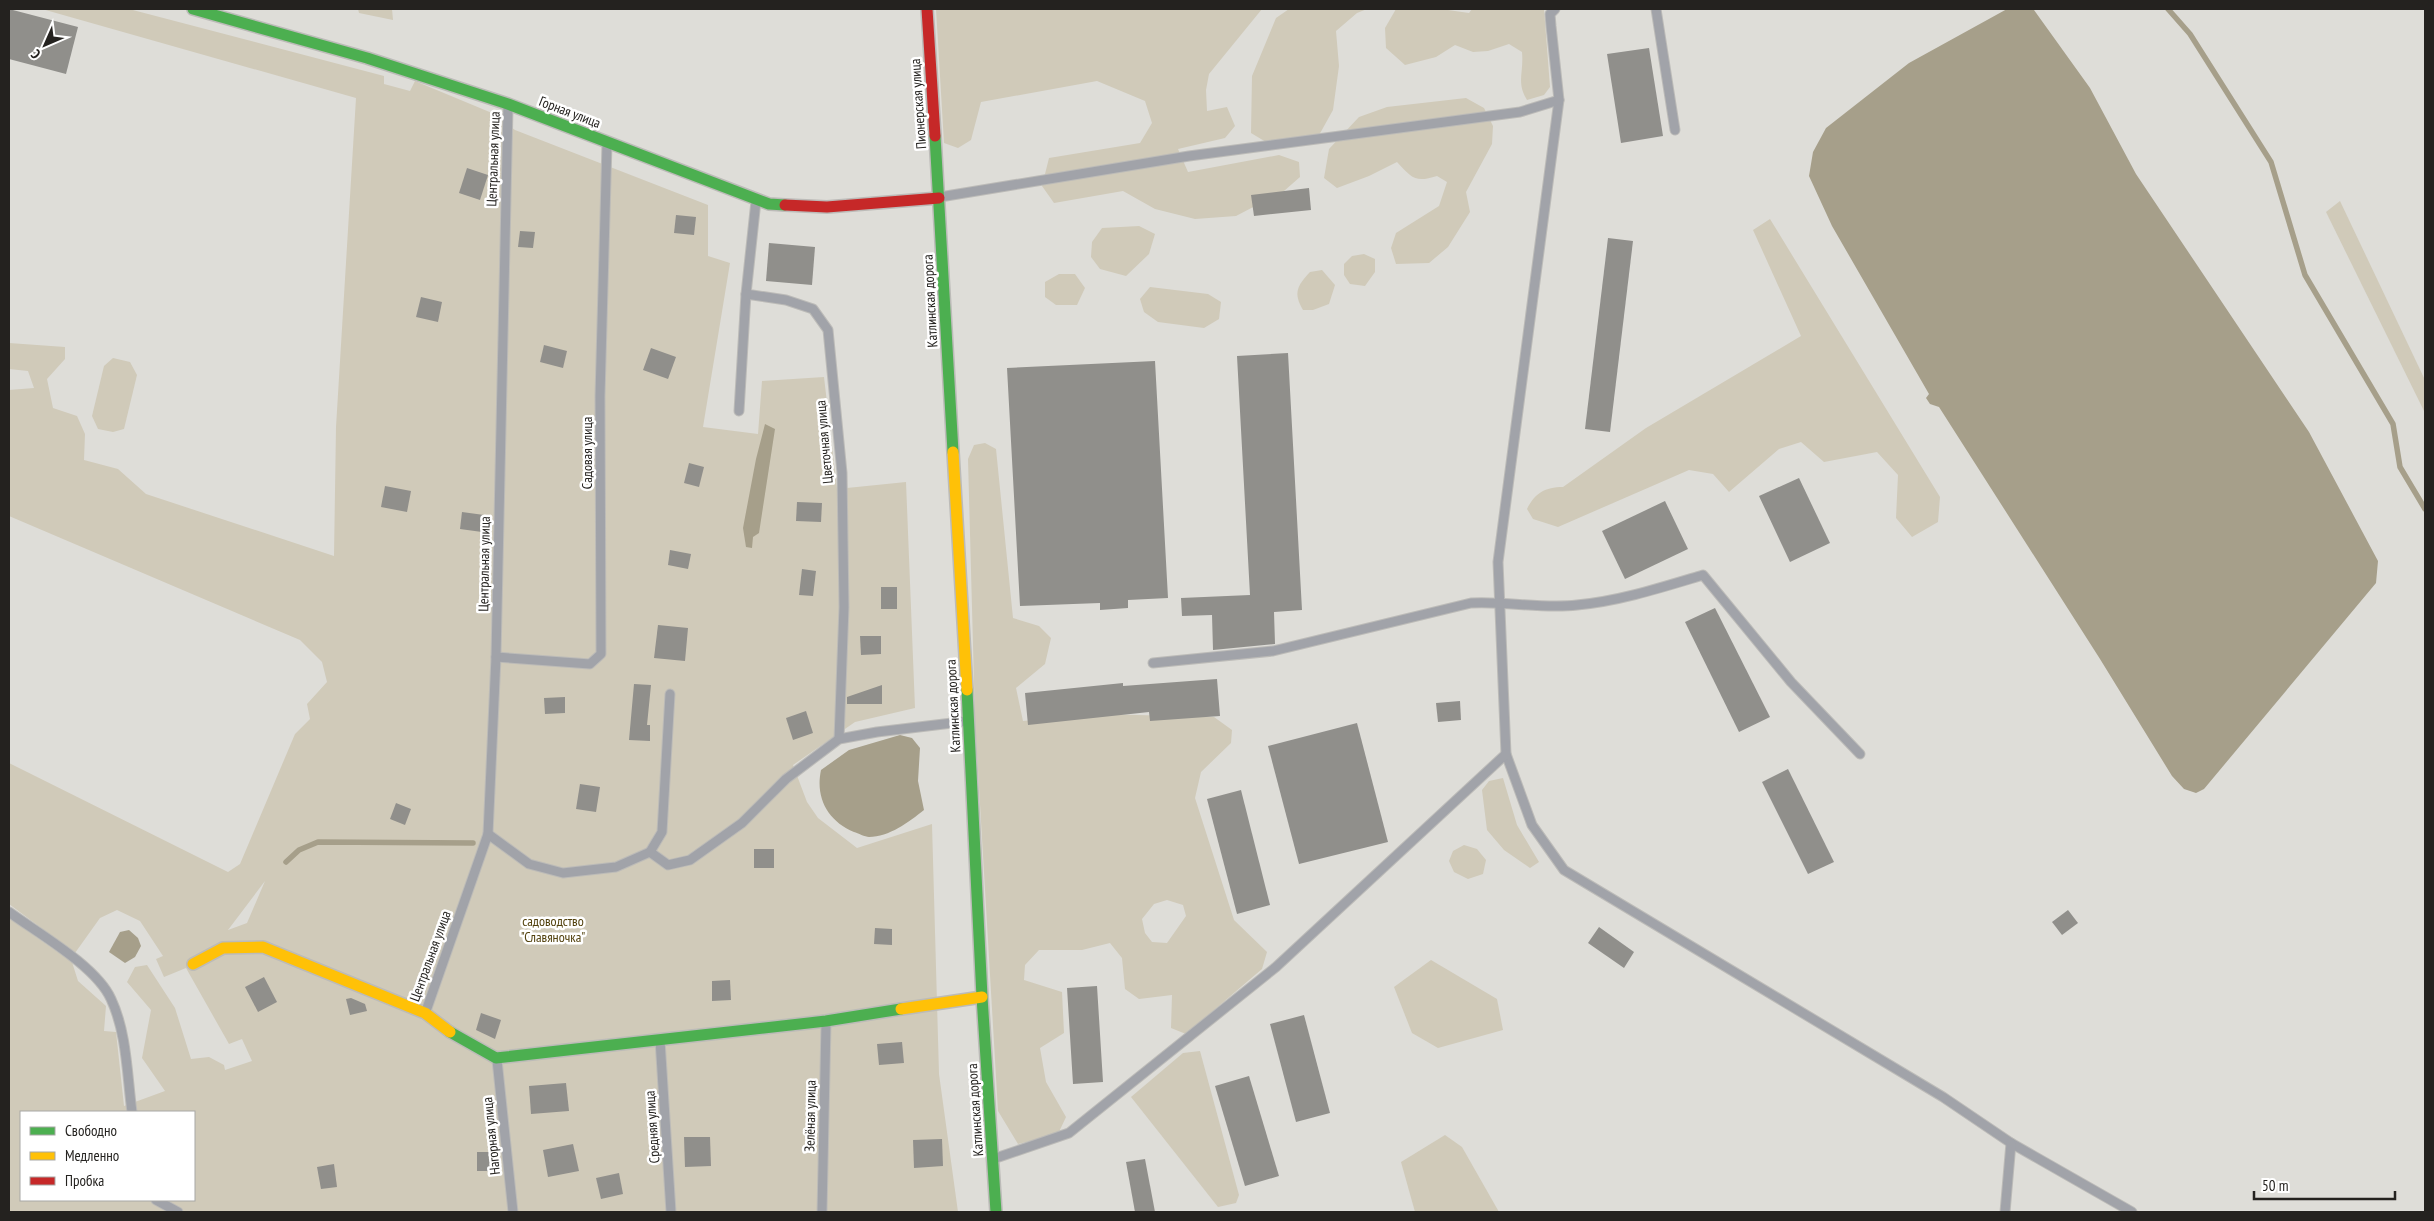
<svg xmlns="http://www.w3.org/2000/svg" width="2434" height="1221" font-family="'PT Sans Narrow',sans-serif">
	<style>
		.green { fill: #d0cab9; fill-rule: evenodd }
		.water { fill: #a69f8a }
		.lines { fill: none; stroke-linecap: round; stroke-linejoin: round }
		.stream { stroke: #a69f8a; stroke-width: 5.5 }
		.building { fill: #908f8b }
		.lane-casing { stroke: #bcbbb8; stroke-width: 11 }
		.fast-casing { stroke: #bcbbb8; stroke-width: 14 }
		.slow-casing { stroke: #bcbbb8; stroke-width: 14 }
		.jam-casing { stroke: #bcbbb8; stroke-width: 14 }
		.lane { stroke: #a1a3a9; stroke-width: 9 }
		.fast { stroke: #4caf50; stroke-width: 11 }
		.slow { stroke: #ffc107; stroke-width: 11 }
		.jam { stroke: #c62828; stroke-width: 11 }
		.labels { text-anchor: middle; dominant-baseline: central; stroke-width: 5; stroke-linejoin: round; paint-order: stroke }
		.street-label { font-size: 14px; fill: #24221f; stroke: #fff }
		.park-label { font-size: 14px; fill: #52410d; stroke: #fff }
	</style>
	<rect width="100%" height="100%" fill="#deddd8"/>
	<!-- green -->
	<g class="green">
		<path d="M42,9H129L384,76V84L410,91L415,81L492,113L515,130L708,205V256L730,263L703,427L758,434L762,381L824,377L837,489L906,482L915,708L855,722L793,765L807,802L818,818L857,848L932,824L939,1074L958,1212H9V918L72,962L78,981L106,1006L104,1031L116,1032L124,1106L165,1091L142,1058L151,1010L127,982L135,967L147,965L175,1008L191,1059L209,1057L224,1065L225,1070L252,1061L242,1039L229,1044L186,968L164,977L156,959L163,956L140,921L117,910L100,918L75,953L9,904V763L228,872L240,864L295,734L310,719L307,704L327,682L322,662L300,640L9,516V390L34,388L28,371L9,369V343L65,347V359L47,379L53,408L77,416L85,434L84,460L118,469L146,494L334,556L336,427L356,98ZM265,881L247,923L228,930ZM21,1112H194V1200H21Z"/>
		<path d="M358,9H392L393,20L359,13Z"/>
		<path d="M936,9H1262L1209,74L1206,90L1207,111L1227,107L1235,126L1225,138L1178,149L1188,172L1279,155L1299,162L1300,177L1284,191L1236,216L1195,219L1155,209L1123,191L1054,203L1042,186L1049,158L1140,143L1152,123L1145,101L1097,81L981,102L971,140L958,148L944,143Z"/>
		<path d="M1289,9H1367L1357,13L1336,31L1339,66L1333,110L1318,137L1266,142L1251,133L1252,76L1276,18Z"/>
		<path d="M1396,9H1441L1469,13L1472,9H1544L1550,87L1544,95L1527,100C1516,82 1524,73 1522,52L1509,44L1488,51L1473,52L1455,45L1436,57L1405,65L1386,48L1385,28Z"/>
		<path d="M1466,98L1484,108L1493,126L1492,144L1466,192L1470,212L1448,247L1429,263L1396,264L1391,248L1396,233L1439,206L1447,182L1437,176C1415,183 1412,178 1397,162L1369,176L1337,188L1324,178L1329,149L1359,117L1387,107Z"/>
		<path d="M2340,201L2425,380V413L2326,212Z"/>
		<path d="M1770,219L1940,497L1938,522L1912,537L1896,518L1898,475L1877,452L1824,462L1801,442L1779,449L1729,492L1713,474L1689,470L1558,527L1533,519L1527,509C1535,493 1545,487 1563,487L1646,428L1801,336L1753,230Z"/>
		<path d="M1139,226L1155,234L1149,254L1126,276L1100,269L1091,257L1092,242L1102,228Z"/>
		<path d="M1364,254L1375,259V272L1365,286L1350,284L1344,275V264L1352,256Z"/>
		<path d="M1322,270L1335,285L1329,304L1313,310H1303C1293,293 1297,286 1310,272Z"/>
		<path d="M1059,274H1075L1085,288L1077,305H1056L1045,297V282Z"/>
		<path d="M1150,287L1208,294L1221,302L1219,319L1204,328L1158,322L1144,312L1140,299Z"/>
		<path d="M113,358L130,362L137,375L124,429L113,432L98,429L92,416L104,366Z"/>
		<path d="M985,443L996,449L1013,618L1039,626L1051,638L1045,664L1016,688L1023,721L1098,714L1214,717L1232,730L1231,743L1201,772L1195,798L1234,920L1267,952L1262,969L1186,1034L1171,1028L1172,995L1139,999L1125,989L1122,958L1110,943L1082,950H1039L1025,965L1024,980L1062,992L1064,1033L1040,1048L1046,1082L1066,1117L1058,1134L1018,1144L998,1111L975,719L968,459L974,445ZM1167,900L1183,905L1186,916L1167,943L1152,942L1145,933L1142,919L1154,904Z"/>
		<path d="M1503,778L1517,825L1539,862L1530,868L1504,850L1487,830L1482,790L1489,781Z"/>
		<path d="M1464,845L1477,849L1486,860L1483,874L1468,879L1454,872L1449,861L1453,851Z"/>
		<path d="M1431,960L1497,999L1503,1030L1438,1048L1412,1033L1394,987Z"/>
		<path d="M1200,1051L1239,1195L1236,1203L1218,1207L1131,1097L1183,1053Z"/>
		<path d="M1445,1135L1462,1147L1499,1212H1415L1401,1162Z"/>
	</g>
	<!-- water -->
	<g class="water">
		<path d="M2007,9L2034,10L2090,88L2136,174L2309,432L2378,561L2376,583L2204,789L2196,793L2184,789L2172,776L2100,659L1939,407L1930,404L1926,398L1929,394L1832,226L1809,176L1813,152L1826,128L1909,63Z"/>
		<path d="M765,424L775,429L759,533L753,537L752,548L746,547L743,528L756,459Z"/>
		<path d="M900,735L912,738L920,748L918,781L924,810C909,822 889,837 869,837C865,837 858,833 854,832C828,821 815,798 821,770L849,750Z"/>
		<path d="M129,930L138,938L141,946L135,957L125,963L109,952L120,932Z"/>
	</g>
	<g class="lines">
		<!-- stream -->
		<g class="stream">
			<path d="M2168,9L2190,34L2271,162L2305,275L2393,424L2400,467L2425,509"/>
			<path d="M286,862L299,850L318,842L473,843"/>
		</g>
	</g>
	<!-- building -->
	<g class="building">
		<path d="M9,9L78,27L66,74L9,59Z"/>
		<path d="M1649,48L1663,136L1621,143L1607,54Z"/>
		<path d="M467,168L488,175L480,200L459,193Z"/>
		<path d="M1309,188L1311,210L1254,216L1251,195Z"/>
		<path d="M676,215L696,217L694,235L674,233Z"/>
		<path d="M520,231L535,232L533,248L518,247Z"/>
		<path d="M1608,238L1633,241L1610,432L1585,429Z"/>
		<path d="M769,243L815,247L812,285L766,281Z"/>
		<path d="M421,297L442,302L438,322L416,317Z"/>
		<path d="M544,345L567,351L563,368L540,362Z"/>
		<path d="M651,348L676,357L668,379L643,370Z"/>
		<path d="M1288,353L1302,610L1274,612L1275,644L1213,650L1212,615L1182,616L1181,598L1250,595L1237,356Z"/>
		<path d="M1155,361L1168,598L1128,600V608L1100,610V603L1020,606L1007,368Z"/>
		<path d="M689,463L704,467L699,487L684,483Z"/>
		<path d="M1799,478L1830,543L1790,562L1759,496Z"/>
		<path d="M385,486L411,491L407,512L381,507Z"/>
		<path d="M1665,501L1688,549L1625,579L1602,531Z"/>
		<path d="M797,502L822,503L821,522L796,521Z"/>
		<path d="M462,512L484,515L482,532L460,529Z"/>
		<path d="M670,550L691,554L688,569L668,565Z"/>
		<path d="M802,569L816,571L813,596L799,595Z"/>
		<rect x="881" y="587" width="16" height="22"/>
		<path d="M1715,608L1770,717L1739,732L1685,622Z"/>
		<path d="M658,625L688,628L685,661L654,658Z"/>
		<path d="M860,636H881V654L861,655Z"/>
		<path d="M1217,679L1220,716L1150,721L1149,712L1028,725L1025,693L1123,683V686Z"/>
		<path d="M634,684L651,685L647,725H650V741L629,740Z"/>
		<path d="M882,685V704H847V697Z"/>
		<path d="M565,697V713L545,714L544,698Z"/>
		<path d="M1460,701L1461,720L1438,722L1436,703Z"/>
		<path d="M806,711L813,733L793,740L786,718Z"/>
		<path d="M1357,723L1388,842L1299,864L1268,746Z"/>
		<path d="M1788,769L1834,862L1808,874L1762,782Z"/>
		<path d="M580,784L600,787L596,812L576,809Z"/>
		<path d="M1241,790L1270,905L1237,914L1207,799Z"/>
		<path d="M396,803L411,809L405,825L390,819Z"/>
		<rect x="754" y="849" width="20" height="19"/>
		<path d="M2068,910L2078,923L2062,935L2052,922Z"/>
		<path d="M1599,927L1634,952L1624,968L1588,943Z"/>
		<path d="M875,928L892,929V945L874,944Z"/>
		<path d="M264,977L277,1002L258,1012L245,987Z"/>
		<path d="M730,980L731,1000L712,1001V981Z"/>
		<path d="M1097,986L1103,1082L1073,1084L1067,988Z"/>
		<path d="M351,998L365,1004L367,1011L350,1015L346,999Z"/>
		<path d="M481,1013L501,1020L495,1039L476,1030Z"/>
		<path d="M1304,1015L1330,1113L1296,1122L1270,1024Z"/>
		<path d="M902,1042L904,1063L879,1065L877,1044Z"/>
		<path d="M1249,1076L1279,1176L1245,1186L1215,1086Z"/>
		<path d="M566,1083L569,1111L531,1114L529,1086Z"/>
		<path d="M684,1137H710L711,1166L685,1167Z"/>
		<path d="M942,1139L943,1166L914,1168L913,1140Z"/>
		<path d="M573,1144L579,1171L548,1177L543,1150Z"/>
		<rect x="477" y="1152" width="18" height="19"/>
		<path d="M1145,1159L1155,1212H1135L1126,1162Z"/>
		<path d="M334,1164L337,1187L321,1189L317,1167Z"/>
		<path d="M619,1173L623,1194L601,1199L596,1178Z"/>
	</g>
	<g class="lines">
		<defs>
			<g id="lane">
				<path d="M1555,9L1550,14L1551,26L1559,100L1498,562L1506,754L1532,825L1564,870L1943,1097L2011,1143L2132,1212"/>
				<path d="M1656,9L1675,130"/>
				<path d="M940,197L1189,156L1520,112L1559,100"/>
				<path d="M756,201L746,294L786,300L813,309L828,330L842,473L844,607L839,739"/>
				<path d="M739,411L746,294"/>
				<path d="M496,657L590,664L601,654L600,396L607,143"/>
				<path d="M1153,663L1273,651L1471,603C1507,601 1541,609 1577,605C1620,601 1663,587 1703,575L1791,682L1860,754"/>
				<path d="M488,834L529,864L563,873L616,867L650,852L668,865L690,860L742,823L786,779L839,739L877,732L969,721"/>
				<path d="M650,852L662,832L670,694"/>
				<path d="M9,912C39,934 96,966 111,999C127,1033 127,1075 132,1112"/>
				<path d="M426,1011L488,834L496,657L508,107"/>
				<path d="M660,1040L671,1212"/>
				<path d="M497,1060L513,1212"/>
				<path d="M993,1159L1069,1133L1276,967L1506,754"/>
				<path d="M156,1200L178,1212"/>
				<path d="M822,1212L826,1024"/>
				<path d="M2005,1212L2011,1143"/>
			</g>
			<g id="fast">
				<path d="M193,9L367,58L508,104L769,204L785,205"/>
				<path d="M935,136L953,452"/>
				<path d="M967,690L982,997L996,1212"/>
				<path d="M450,1032L496,1058L826,1021L901,1009"/>
			</g>
			<g id="slow">
				<path d="M953,452L967,690"/>
				<path d="M193,964L223,948L263,947L425,1013L450,1032"/>
				<path d="M901,1009L982,997"/>
			</g>
			<g id="jam">
				<path d="M927,9L935,136"/>
				<path d="M785,205L827,207L939,198"/>
			</g>
		</defs>
		<!-- lane casing -->
		<use href="#lane" class="lane-casing"/>
		<!-- fast casing -->
		<use href="#fast" class="fast-casing"/>
		<!-- slow casing -->
		<use href="#slow" class="slow-casing"/>
		<!-- jam casing -->
		<use href="#jam" class="jam-casing"/>
		<!-- lane -->
		<use href="#lane" class="lane"/>
		<!-- fast -->
		<use href="#fast" class="fast"/>
		<!-- slow -->
		<use href="#slow" class="slow"/>
		<!-- jam -->
		<use href="#jam" class="jam"/>
	</g>
	<g class="labels">
		<!-- street labels -->
		<g class="street-label">
			<text transform="translate(918 104) rotate(-94)">Пионерская улица</text>
			<text transform="translate(570 112) rotate(21)">Горная улица</text>
			<text transform="translate(493 159) rotate(-88)">Центральная улица</text>
			<text transform="translate(930 301) rotate(-93)">Катлинская дорога</text>
			<text transform="translate(824 442) rotate(-95)">Цветочная улица</text>
			<text transform="translate(587 453) rotate(-90)">Садовая улица</text>
			<text transform="translate(484 564) rotate(-89)">Центральная улица</text>
			<text transform="translate(953 706) rotate(-93)">Катлинская дорога</text>
			<text transform="translate(430 956) rotate(-70)">Центральная улица</text>
			<text transform="translate(975 1110) rotate(-94)">Катлинская дорога</text>
			<text transform="translate(810 1116) rotate(-89)">Зелёная улица</text>
			<text transform="translate(652 1127) rotate(-94)">Средняя улица</text>
			<text transform="translate(491 1136) rotate(-96)">Нагорная улица</text>
		</g>
		<!-- park labels -->
		<g class="park-label">
			<text x="553" y="921">садоводство<tspan x="553" dy="16">"Славяночка"</tspan></text>
		</g>
	</g>
	<!-- border -->
	<rect width="2434" height="1221" fill="none" stroke="#24221f" stroke-width="20"/>
	<!-- legend -->
	<rect x="20" y="1111" width="175" height="90" fill="#ffffff" stroke="#a7a7a5"/>
	<rect x="30" y="1127" width="25" height="8" fill="#4caf50" stroke="#a7a7a5"/>
	<text x="65" y="1136" font-size="15" fill="#24221f">Свободно</text>
	<rect x="30" y="1152" width="25" height="8" fill="#ffc107" stroke="#a7a7a5"/>
	<text x="65" y="1161" font-size="15" fill="#24221f">Медленно</text>
	<rect x="30" y="1177" width="25" height="8" fill="#c62828" stroke="#a7a7a5"/>
	<text x="65" y="1186" font-size="15" fill="#24221f">Пробка</text>
	<!-- north arrow -->
	<g transform="translate(45 45) rotate(225)" stroke="#ffffff" stroke-width="4" paint-order="stroke">
	<path d="M0-4L9 19L0 12L-9 19Z" fill="#24221f"/>
	<text y="-8" font-size="14" font-weight="bold" text-anchor="middle" fill="#24221f">С</text>
	</g>
	<!-- scale -->
	<path d="M2254 1191v8h141v-8" fill="none" stroke="#24221f" stroke-width="2.5"/>
	<text x="2262" y="1191" font-size="15" fill="#24221f" stroke="#ffffff" stroke-width="4" paint-order="stroke">50 m</text>
</svg>
